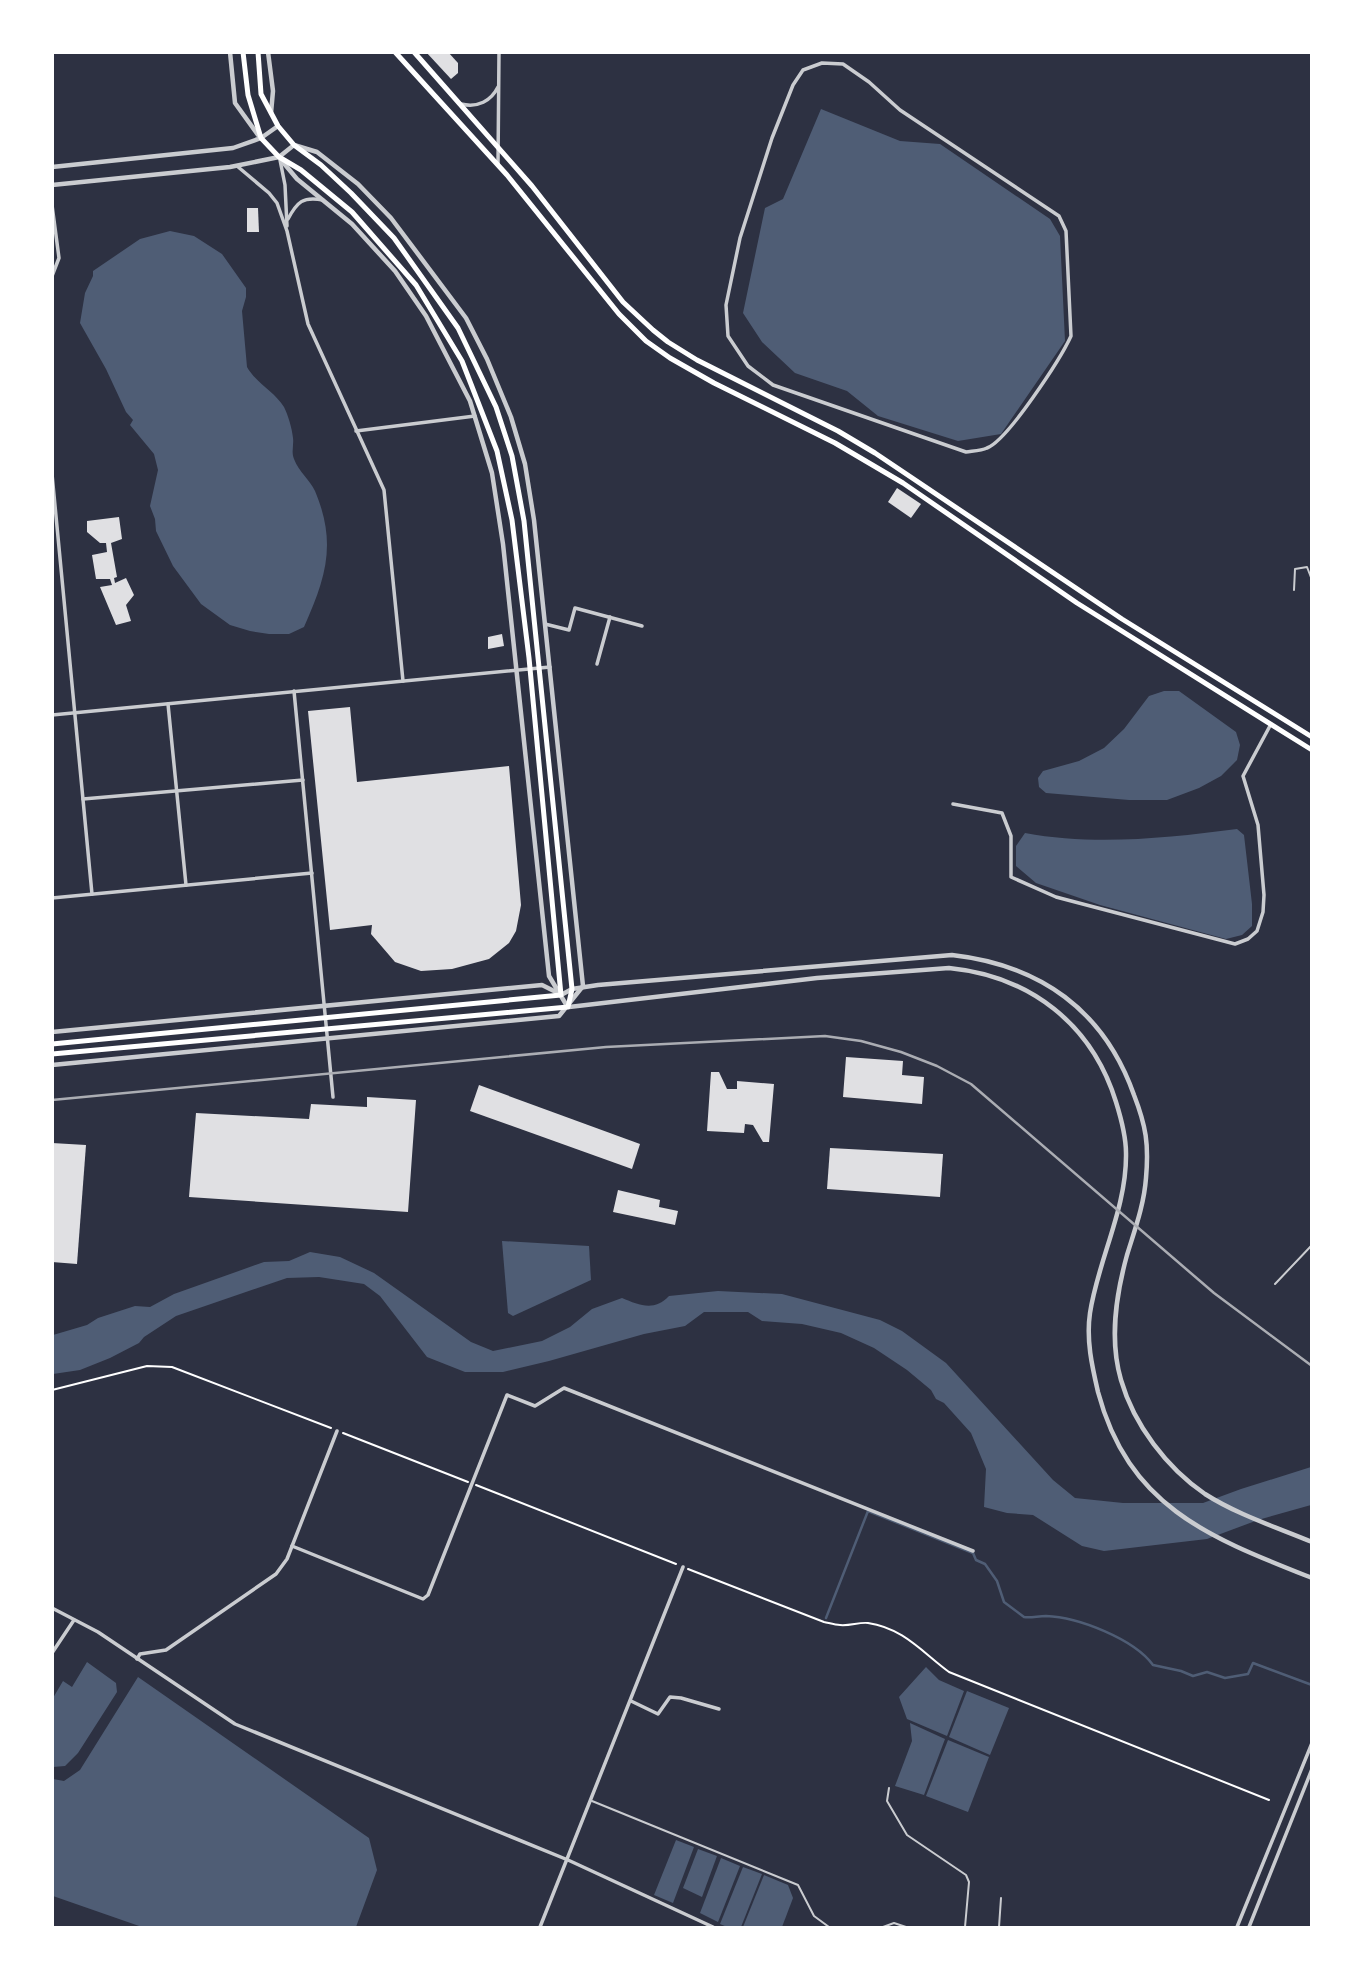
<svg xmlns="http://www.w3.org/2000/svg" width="1364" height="1980" font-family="Overpass,sans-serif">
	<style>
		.water { fill: #4f5d75 }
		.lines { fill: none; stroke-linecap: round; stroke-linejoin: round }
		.stream { stroke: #4f5d75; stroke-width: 2.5 }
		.building { fill: #e0e0e3 }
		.path { stroke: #fff; stroke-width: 2 }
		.service { stroke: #caccd0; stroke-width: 2 }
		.minor { stroke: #caccd0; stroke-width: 3.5 }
		.tertiary { stroke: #caccd0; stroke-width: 4.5 }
		.secondary { stroke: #fff; stroke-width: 5 }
		.rail { stroke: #abadb3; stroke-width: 2.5 }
	</style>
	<rect width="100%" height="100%" fill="#2d3142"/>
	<!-- water -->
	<g class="water">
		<path d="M821,109L900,141L940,144L1050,219L1060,236L1065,341L1001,434L958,441L878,416L847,391L795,373L762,342L743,313L765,208L783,199Z"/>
		<path d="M170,231L194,236L222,254L246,288V297L242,311L247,367C256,383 274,391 284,407C288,415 292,428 293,438C294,445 291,452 294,459C299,472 310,480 315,491C337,543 326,578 304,627L289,634H269L250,631L230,625L201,604L173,566L156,531L155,519L150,506L158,470L154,454L130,425L133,420L126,412L106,369L80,323L85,293L93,276V271L140,239Z"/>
		<path d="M1164,691H1179L1236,732L1240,745L1237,760L1221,776L1199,788L1167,800H1129L1046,793L1039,787L1038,778L1043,771L1079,761L1104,748L1124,729L1149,696Z"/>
		<path d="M1237,829L1244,835L1252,904V926L1242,935L1226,939L1100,905L1036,883L1016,866V846L1025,833C1095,846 1167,838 1237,829Z"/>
		<path d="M502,1241L589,1246L591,1280L513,1316L508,1313Z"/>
		<path d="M310,1252L340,1257L374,1273L471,1342L493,1351L542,1341L570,1327L592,1309L622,1298C639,1305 654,1312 669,1296L718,1291L782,1294L880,1320L902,1331L946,1363L1053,1480L1075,1498L1123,1503H1203L1241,1489L1311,1467V1505L1258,1520L1207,1539L1104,1551L1082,1546L1033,1515L1007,1513L984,1507L986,1469L971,1433L944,1403L936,1399L931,1390L907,1370L874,1348L841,1333L802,1324L762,1321L748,1312H704L685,1326L644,1334L549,1361L503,1372H465L427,1357L380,1296L364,1284L319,1277L287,1278L176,1316L144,1337L139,1343L110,1358L80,1370L53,1374V1335L87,1325L98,1318L135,1306L150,1307L174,1294L264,1262L289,1261Z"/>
		<path d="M87,1662L116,1683L117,1692L78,1753L65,1766L53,1767V1698L63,1681L72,1687Z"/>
		<path d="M926,1667L939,1680L964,1691L947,1736L907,1719L899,1697Z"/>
		<path d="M138,1677L369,1838L377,1870L356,1927H142L53,1896V1779L64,1781L80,1770Z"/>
		<path d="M967,1691L1009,1708L990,1755L949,1737Z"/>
		<path d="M910,1723L945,1739L924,1795L895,1786L912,1741Z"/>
		<path d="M948,1740L989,1757L968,1812L926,1796Z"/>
		<path d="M676,1840L694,1847L673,1903L654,1895Z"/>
		<path d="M698,1849L717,1856L702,1897L683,1888Z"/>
		<path d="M721,1858L740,1866L718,1922L700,1913Z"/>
		<path d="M743,1867L762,1874L741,1927H727L720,1924Z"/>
		<path d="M764,1875L788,1885L793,1898L782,1927H743Z"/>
	</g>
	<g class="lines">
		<!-- stream -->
		<path class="stream" d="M826,1618L868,1511L973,1553L976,1560L985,1564L997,1581L1004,1602L1024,1617C1031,1618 1038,1616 1046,1616C1078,1617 1134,1639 1153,1665L1181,1671L1193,1676L1207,1672L1225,1678L1248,1674L1253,1663L1312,1685"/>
	</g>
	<!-- building -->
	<g class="building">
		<path d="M426,52H448L458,63V73L451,79Z"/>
		<path d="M247,208H258L259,232H247Z"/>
		<path d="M897,488L921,504L911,518L888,502Z"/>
		<path d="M119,517L122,539L111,543L117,577L114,578L115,583L126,578L134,595L126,605L131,621L116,625L100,587L112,585L110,579H96L92,555L107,552L106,543H100L87,532V521Z"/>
		<path d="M502,634L504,646L488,649V637Z"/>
		<path d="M350,707L357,782L509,766L521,905L516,931L509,943L489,959L452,969L421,971L395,962L371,934L372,925L330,930L308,711Z"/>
		<path d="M846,1057L903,1061L902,1075L924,1077L922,1104L843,1097Z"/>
		<path d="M711,1072H719L727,1089H737V1081L774,1084L769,1142H763L753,1125L745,1124L744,1133L707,1131Z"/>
		<path d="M479,1085L640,1144L632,1169L470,1111Z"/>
		<path d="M367,1097L416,1100L408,1212L189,1197L196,1113L309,1119L311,1104L367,1107Z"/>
		<path d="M52,1143L86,1145L77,1264L52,1262Z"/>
		<path d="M830,1148L943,1154L940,1197L827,1189Z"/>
		<path d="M618,1190L660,1200L659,1207L678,1211L675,1225L613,1212Z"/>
	</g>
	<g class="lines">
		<!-- path -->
		<g class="path">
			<path d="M52,1390L147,1366L172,1367L331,1428"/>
			<path d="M343,1433L468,1482"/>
			<path d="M476,1485L676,1564"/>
			<path d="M688,1569L824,1622C829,1623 835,1625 840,1625C850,1626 859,1622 868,1623C903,1628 922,1652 949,1672L1269,1800"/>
		</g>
		<!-- service -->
		<g class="service">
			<path d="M1294,590L1295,569L1307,567L1312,580"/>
			<path d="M1275,1284L1312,1245"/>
			<path d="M889,1788L887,1801L907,1835L966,1875L969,1882L965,1927"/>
			<path d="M592,1801L798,1885L814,1916L829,1927"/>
			<path d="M883,1927L894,1923L906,1927"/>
			<path d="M999,1927L1001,1898"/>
		</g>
		<!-- minor -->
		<g class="minor">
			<path d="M822,63L843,64L869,82L900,110L1059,216L1066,231L1071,336C1061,358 1008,440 987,448C981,451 972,451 966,452L773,385L748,366L728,336L726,305L740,238L772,138L793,85L803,70Z"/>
			<path d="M461,104C478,108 491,101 498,87"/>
			<path d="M280,160L285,185L287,226"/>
			<path d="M498,164L499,52"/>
			<path d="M237,166L269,193L277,203L287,231L308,324L384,490L403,681"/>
			<path d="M52,205L59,258L52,276"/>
			<path d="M288,219C297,202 303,196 323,200"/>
			<path d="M356,431L475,416"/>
			<path d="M52,474L92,894"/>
			<path d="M545,624L569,630L575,608L642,626"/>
			<path d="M597,664L610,617"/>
			<path d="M294,691L333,1097"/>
			<path d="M168,704L186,885"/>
			<path d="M52,715L550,667"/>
			<path d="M83,799L303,780"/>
			<path d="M953,804L1002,813L1011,836V877L1056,897L1235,944L1248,939L1257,931L1263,912L1264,895L1258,825L1243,776L1271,724"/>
			<path d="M52,898L312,873"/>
			<path d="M292,1546L423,1599L428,1595L507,1395L535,1406L564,1388L973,1551"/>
			<path d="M52,1608L98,1632L235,1724L568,1860L713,1927"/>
			<path d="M52,1653L74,1620"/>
			<path d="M137,1659L140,1654L166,1650L276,1574L287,1559L337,1431"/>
			<path d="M631,1701L658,1714L670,1697L681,1698L719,1709"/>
			<path d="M540,1927L683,1567"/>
			<path d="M1237,1927L1312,1743"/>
			<path d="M1249,1927L1312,1769"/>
		</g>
		<!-- tertiary -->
		<g class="tertiary">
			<path d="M230,52L235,103L258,135"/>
			<path d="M268,52L273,91L271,113"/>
			<path d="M282,161L297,179L352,224L395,271L426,316L470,401L492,473L503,544L549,976L567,1006"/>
			<path d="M52,167L233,148L261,138L278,126"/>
			<path d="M52,185L230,167L279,157L294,145L317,152L358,184L391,218L466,318L487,359L511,417L525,464L534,520L583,986L559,1016L52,1065"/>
			<path d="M561,995L572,989L598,985L952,955C1040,965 1104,1010 1134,1095C1146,1126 1149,1144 1146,1178C1144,1205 1135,1229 1127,1255C1116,1295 1109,1339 1121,1380C1134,1425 1167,1468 1205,1494C1238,1515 1276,1527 1312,1542"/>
			<path d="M569,1007L817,978L949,968C1030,976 1092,1024 1116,1102C1121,1118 1126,1136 1126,1153C1127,1208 1098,1260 1090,1313C1086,1340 1092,1366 1098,1392C1129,1508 1211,1538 1312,1578"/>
			<path d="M52,1032L542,985L558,993"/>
		</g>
		<!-- secondary -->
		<g class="secondary">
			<path d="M395,52L507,175L619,314L646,341L670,358L714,383L835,443L903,483L1077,603L1312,750"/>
			<path d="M414,52L532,186L623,302L653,330L668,342L697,360L838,431L875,453L1122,619L1312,737"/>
			<path d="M52,1044L561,995L529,658L512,520L497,451L462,361L416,285L352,212L301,170L279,157L261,138L248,95L243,52"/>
			<path d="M52,1054L568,1007L572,989L524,521L512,456L496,407L458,328L394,238L351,193L321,165L294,145L278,126L261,94L258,52"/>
		</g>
		<!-- rail -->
		<path class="rail" d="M52,1100L606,1047L825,1036L861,1041L901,1052L937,1066L971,1084L1214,1293L1312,1366"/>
	</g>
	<!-- border -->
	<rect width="1364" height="1980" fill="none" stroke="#ffffff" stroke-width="108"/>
</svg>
